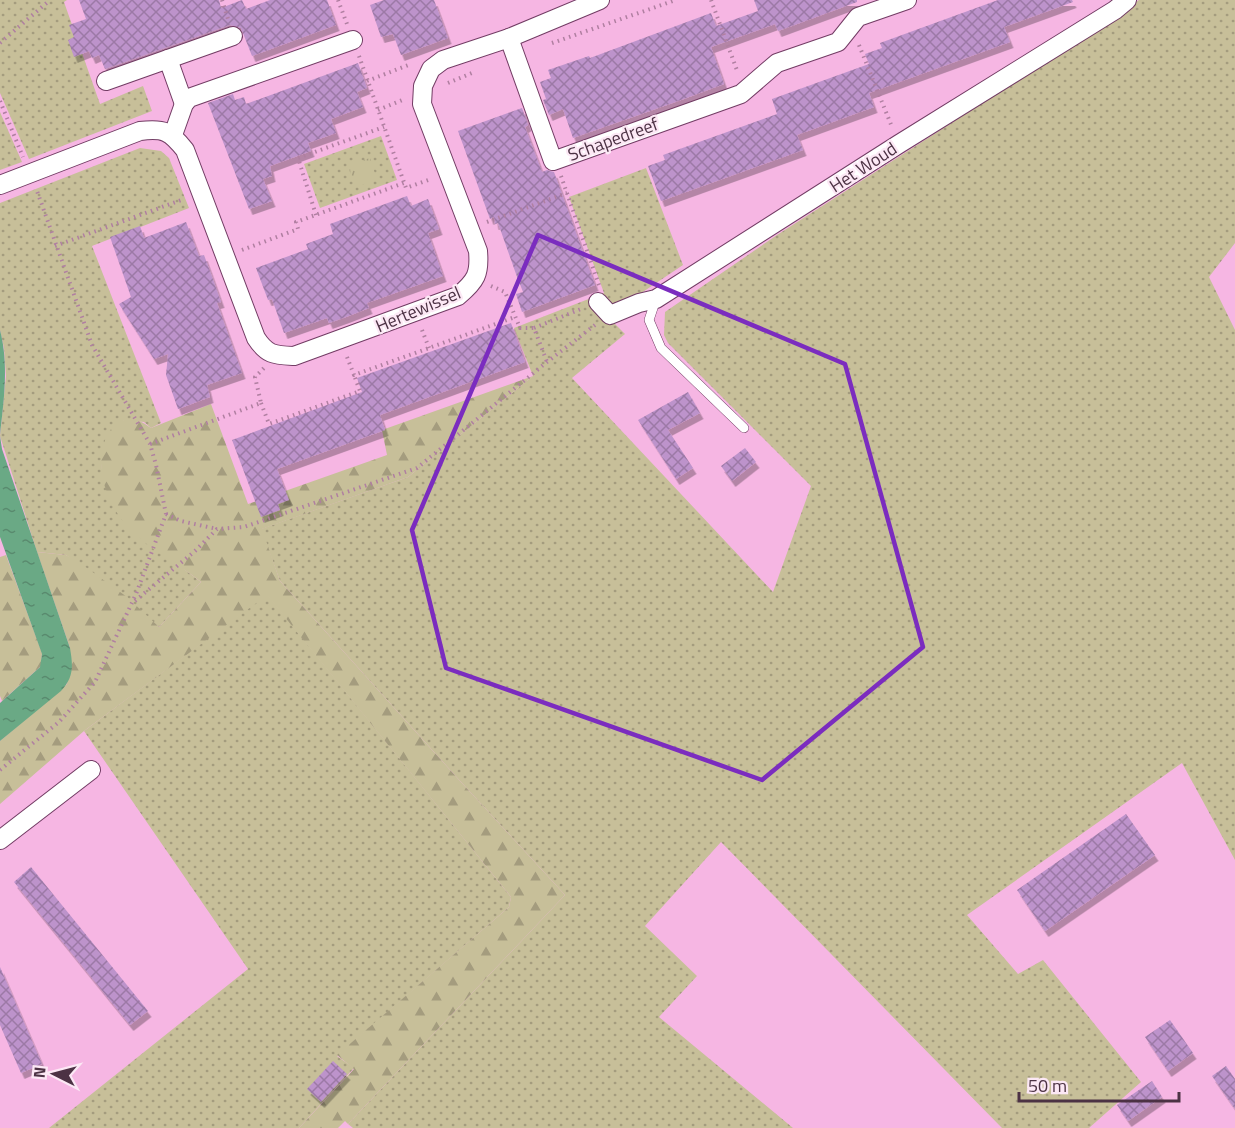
<svg xmlns="http://www.w3.org/2000/svg" width="1235" height="1128" font-family="'Titillium Web',sans-serif">
	<style>
		.grass { fill: url(#grass-dots) }
		.forest { fill: url(#forest-firs) }
		.park { fill: url(#park-tufts) }
		.water { fill: url(#water-ripples) }
		.building { fill: url(#building-cross-hatch); filter: url(#shadow) }
		.lines { fill: none; stroke-linecap: round; stroke-linejoin: round }
		.service-casing { stroke: #723c64; stroke-width: 10 }
		.minor-casing { stroke: #723c64; stroke-width: 20 }
		.path { stroke: #b07fa1; stroke-width: 4; stroke-dasharray: 1.5 4.5; stroke-linecap: butt }
		.service { stroke: #fff; stroke-width: 9 }
		.minor { stroke: #fff; stroke-width: 18 }
		.marked { fill: none; stroke: #7b2cbf; stroke-width: 4.5; stroke-linejoin: round }
		.labels { text-anchor: middle; dominant-baseline: central; stroke-width: 4.5; stroke-linejoin: round; paint-order: stroke }
		.street-label { font-size: 18px; fill: #4c3244; stroke: #fce8f5 }
	</style>
	<defs>
		<pattern id="grass-dots" width="8" height="8" patternUnits="userSpaceOnUse" patternTransform="scale(1.5)"><rect width="8" height="8" fill="#c7bf99"/><path d="M2 2h.1M6 6h.1" fill="none" stroke="#a49c7e" stroke-width="1.8" stroke-linecap="round"/></pattern>
		<pattern id="forest-firs" width="22" height="20" patternUnits="userSpaceOnUse" patternTransform="scale(1.5)"><rect width="22" height="20" fill="#c7bf99"/><path d="M5 1l3.5 6h-7zM16 11l3.5 6h-7z" fill="#a49c7e"/></pattern>
		<pattern id="park-tufts" width="24" height="20" patternUnits="userSpaceOnUse" patternTransform="scale(1.5)"><rect width="24" height="20" fill="#c7bf99"/><path d="M3 7l-1-3M5 7V3M7 7l1-3M15 17l-1-3M17 17v-4M19 17l1-3" fill="none" stroke="#a49c7e"/></pattern>
		<pattern id="water-ripples" width="26" height="14" patternUnits="userSpaceOnUse" patternTransform="scale(1.5)"><rect width="26" height="14" fill="#6aa985"/><path d="M2 4q2-2 4 0t4 0M15 11q2-2 4 0t4 0" fill="none" stroke="#598a6e"/></pattern>
		<pattern id="building-cross-hatch" width="8" height="8" patternUnits="userSpaceOnUse" patternTransform="scale(1.5)"><rect width="8" height="8" fill="#bd93cb"/><path d="M0 0l8 8M0 8l8-8" fill="none" stroke="#9c79a6"/></pattern>
		<filter id="shadow"><feDropShadow dx="3.5" dy="6" stdDeviation="0" flood-color="#0004"/></filter>
	</defs>
	<rect width="100%" height="100%" fill="#f6b6e3"/>
	<!-- grass -->
	<g class="grass">
		<path d="M0,0H67L64,2L100,104L143,86L152,111L29,159L0,93Z"/>
		<path d="M1139,0H1235V243L1209,277L1235,330V860L1182,763L967,915L1018,974L1043,960L1141,1082L1089,1128H1002L721,842L645,926L697,976L659,1017L793,1128H353L348,1124L565,895L461,782L280,581L261,529L408,477L533,376L514,328L604,293L569,197L646,168L683,265L607,316L625,334L572,378L773,592L811,486L668,343L664,335L665,312L777,235L1079,41Z"/>
		<path d="M0,112L22,162L0,170Z"/>
		<path d="M381,136L397,180L320,208L304,164Z"/>
		<path d="M140,148L161,151L169,158L189,208L92,246L161,423L151,428L144,422L124,420L101,464C112,534 153,543 201,582L159,627L66,555L37,552L0,436L6,376L4,348L0,330V203Z"/>
		<path d="M267,594L511,897L509,907L337,1056L354,1068L299,1128H49L248,969L84,731Z"/>
	</g>
	<!-- forest -->
	<g class="forest">
		<path d="M533,376L408,477L262,529L280,581L461,782L565,895L348,1124L345,1121L338,1128H299L354,1069L337,1055L509,907L511,897L267,595L84,731L0,804V741L67,684L70,648L37,552L66,555L80,563L127,597L159,627L201,582C171,558 134,543 114,508C107,495 101,478 101,464C101,433 120,404 151,428L211,404L248,504L387,455L382,430Z"/>
		<path d="M6,555L42,653L41,666L2,701L0,696V557Z"/>
	</g>
	<!-- park -->
	<path class="park" d="M370,158L377,180L355,187L348,165Z"/>
	<!-- water -->
	<g class="water">
		<path d="M0,330C9,365 4,399 0,435Z"/>
		<path d="M0,436L2,449L70,648C73,666 74,677 61,691L0,741V703L40,667L42,654L0,537Z"/>
	</g>
	<!-- building -->
	<g class="building">
		<path d="M79,0H219L221,8L242,0L246,9L270,0H327L336,25L252,56L241,28L230,25L105,69L99,55L92,58L89,51L74,57L68,40L74,37L69,25L86,19Z"/>
		<path d="M384,0H434L448,38L401,55L393,34L381,37L370,5Z"/>
		<path d="M754,0H857V2L778,31L775,24L711,47L724,84L681,100L573,138L563,109L549,115L543,100L546,99L540,82L551,78L548,70L589,56L590,58L711,13L716,26L758,11Z"/>
		<path d="M998,0H1072L1073,2L1004,27L1010,42L869,93L874,107L797,135L803,150L661,201L648,166L665,160L663,155L777,114L772,99L869,64L865,54L882,48L880,43Z"/>
		<path d="M358,63L367,88L357,92L363,107L331,119L336,133L308,143L311,151L270,166L272,176L263,179L272,201L249,209L208,103L233,94L235,100L244,97L246,104Z"/>
		<path d="M522,108L528,125L525,127L542,172L547,170L554,172L595,285L522,312L516,294L523,292L516,274L498,223L495,224L494,217L490,219L458,131Z"/>
		<path d="M407,196L411,206L428,199L439,229L428,233L443,276L367,303L369,308L346,317L329,323L327,318L284,333L272,299L268,300L256,268L308,249L306,244L333,234L330,224Z"/>
		<path d="M186,222L199,256L204,255L211,274L221,302L217,303L242,373L207,385L210,397L178,409L166,375L168,354L154,359L119,304L131,297L110,237L140,226L144,238Z"/>
		<path d="M511,323L525,362L380,415L385,430L277,469L289,500L278,504L280,510L261,517L232,440L362,392L357,378Z"/>
		<path d="M688,392L700,413L668,430L693,468L676,479L638,420Z"/>
		<path d="M745,448L756,462L732,481L721,466Z"/>
		<path d="M1126,814L1155,855L1045,931L1017,890Z"/>
		<path d="M31,867L148,1011L130,1025L14,882Z"/>
		<path d="M0,967L42,1064L21,1073L0,1025Z"/>
		<path d="M1170,1020L1193,1053L1168,1071L1145,1037Z"/>
		<path d="M333,1061L347,1074L321,1102L307,1089Z"/>
		<path d="M1226,1066L1235,1079V1109L1212,1076Z"/>
		<path d="M1152,1081L1162,1097L1128,1121L1117,1105Z"/>
	</g>
	<g class="lines">
		<defs>
			<path id="service" d="M656,299L649,320L661,348L744,428"/>
			<g id="minor">
				<path d="M509,38L553,161L741,94L777,63L838,42L858,17L907,0"/>
				<path d="M168,59L184,104"/>
				<path d="M106,81L233,36"/>
				<path d="M173,135L184,104L189,98L353,40"/>
				<path d="M0,185L140,131C164,128 170,131 185,150L256,338C267,355 274,355 294,356L458,296C476,281 480,274 478,251L422,104L423,86L431,69L443,60L509,38L600,0"/>
				<path d="M598,302L610,315L639,303L656,299L899,144L1115,10L1127,0"/>
				<path d="M0,840L91,770"/>
			</g>
		</defs>
		<!-- service casing -->
		<use href="#service" class="service-casing"/>
		<!-- minor casing -->
		<use href="#minor" class="minor-casing"/>
		<!-- path -->
		<g class="path">
			<path d="M222,0L228,19"/>
			<path d="M338,0L347,24"/>
			<path d="M711,0L738,73"/>
			<path d="M0,43L50,0"/>
			<path d="M552,43L676,0"/>
			<path d="M859,45L892,127"/>
			<path d="M359,56L406,188L431,179"/>
			<path d="M367,81L411,64"/>
			<path d="M448,83L472,73"/>
			<path d="M0,101L23,157"/>
			<path d="M378,110L405,99"/>
			<path d="M561,176L599,285"/>
			<path d="M316,215L298,158L384,127"/>
			<path d="M487,222L567,193"/>
			<path d="M55,246L184,199"/>
			<path d="M242,250L298,229L296,222L404,183"/>
			<path d="M491,286L505,292L520,328H534L547,362"/>
			<path d="M534,328L581,309"/>
			<path d="M422,330L429,348"/>
			<path d="M347,357L354,375L515,317"/>
			<path d="M261,403L269,424L360,391L354,375"/>
			<path d="M150,444L261,403L255,377L264,368"/>
			<path d="M166,514L181,521L217,529"/>
			<path d="M135,601L195,551L217,529L244,527L417,468L547,362L595,325"/>
			<path d="M0,770L59,722L95,682L136,594L166,514L156,465L150,444L92,345L37,191"/>
		</g>
		<!-- service -->
		<use href="#service" class="service"/>
		<!-- minor -->
		<use href="#minor" class="minor"/>
	</g>
	<!-- marked area -->
	<path class="marked" d="M538,235L845,364L923,647L762,780L446,668L412,530Z"/>
	<g class="labels">
		<!-- street labels -->
		<g class="street-label">
			<text transform="translate(613 139) rotate(-20)">Schapedreef</text>
			<text transform="translate(863 167) rotate(-33)">Het Woud</text>
			<text transform="translate(418 309) rotate(-23)">Hertewissel</text>
		</g>
	</g>
	<!-- north arrow -->
	<g transform="translate(54 1074) rotate(276)" stroke="#fce8f5" stroke-width="4.5" paint-order="stroke">
	<path d="M0-4.5L10 22L0 15L-10 22Z" fill="#4c3244"/>
	<text y="-9" font-size="16" font-weight="bold" text-anchor="middle" fill="#4c3244">N</text>
	</g>
	<!-- scale -->
	<path d="M1019 1092v9h160v-9" fill="none" stroke="#4c3244" stroke-width="3"/>
	<text x="1028" y="1092" font-size="18" fill="#4c3244" stroke="#fce8f5" stroke-width="4.5" paint-order="stroke">50 m</text>
</svg>
